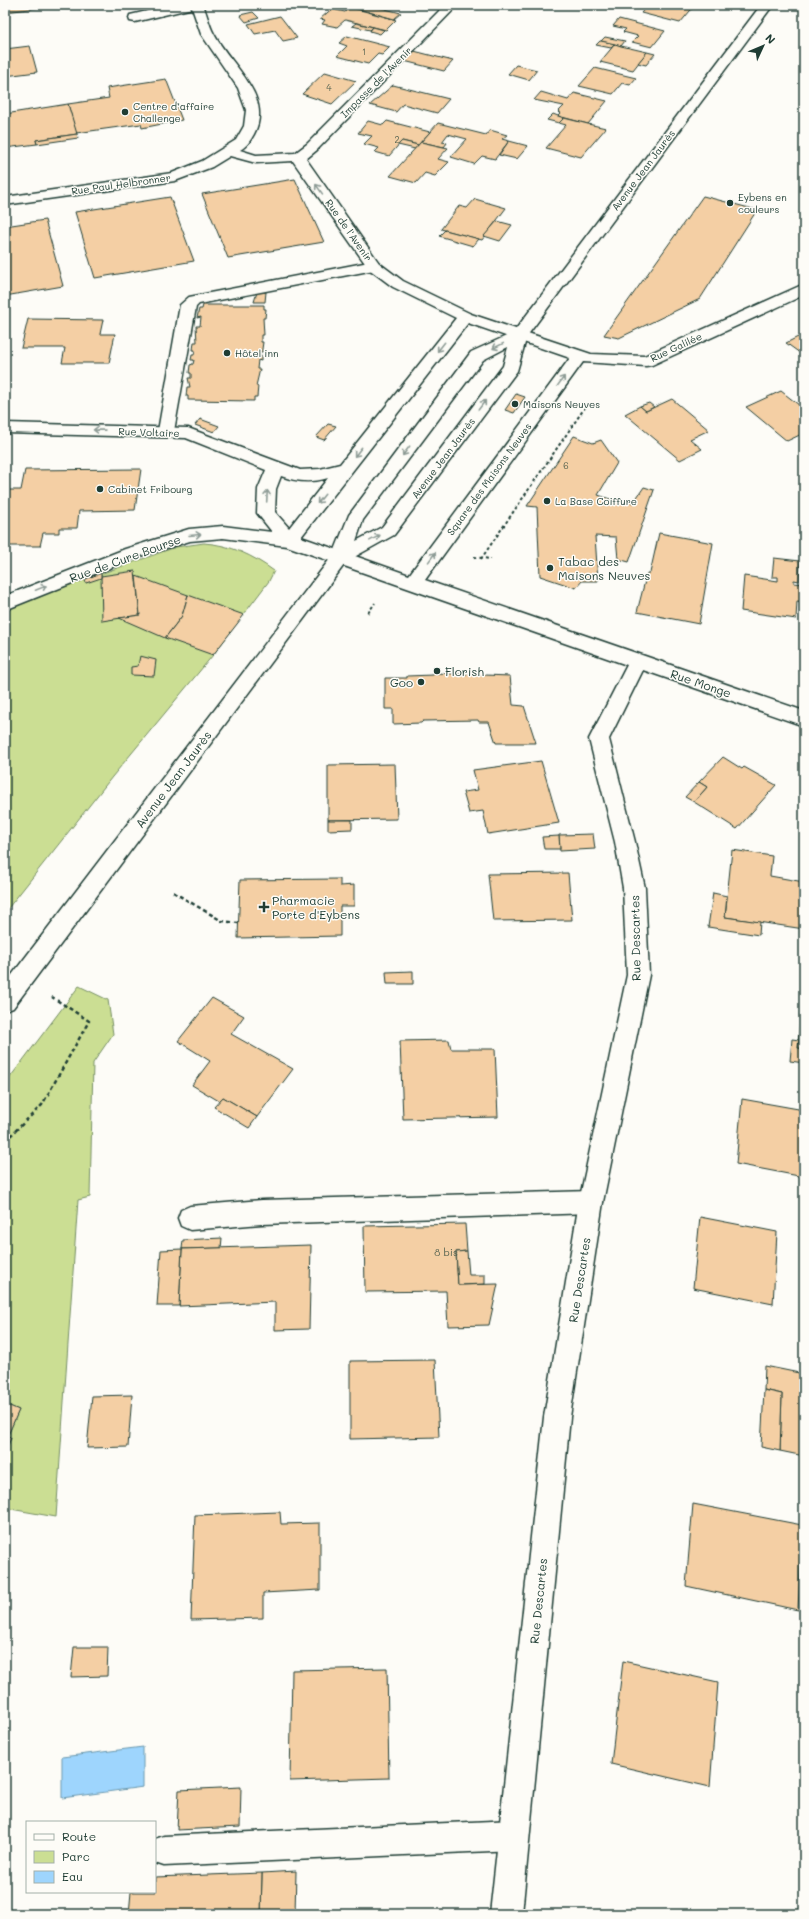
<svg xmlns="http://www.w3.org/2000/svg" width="809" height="1919" font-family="Mali,sans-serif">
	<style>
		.green { fill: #cbde93; stroke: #758e64 }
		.water { fill: #9ed5fd; stroke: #6b98ad }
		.building { fill: #f4cfa4; stroke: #1f3d34 }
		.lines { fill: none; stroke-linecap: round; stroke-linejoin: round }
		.service-casing { stroke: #1f3d34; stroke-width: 3 }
		.minor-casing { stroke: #1f3d34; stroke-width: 3 }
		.secondary-casing { stroke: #1f3d34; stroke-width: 3 }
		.path-far1 { stroke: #1f3d34; stroke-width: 2; stroke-dasharray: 3 2.5; stroke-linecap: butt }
		.path { stroke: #1f3d34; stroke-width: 2.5; stroke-dasharray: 4 3; stroke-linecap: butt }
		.service { fill: #fdfcf7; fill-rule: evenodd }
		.minor { fill: #fdfcf7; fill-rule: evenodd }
		.secondary { fill: #fdfcf7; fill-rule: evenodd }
		.oneway { stroke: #8e9c96 }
		.poi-dot { fill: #1f3d34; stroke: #fdfcf7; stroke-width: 1.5 }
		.labels { text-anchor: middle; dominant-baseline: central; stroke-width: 3; stroke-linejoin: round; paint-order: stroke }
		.far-number-label { font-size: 9px; fill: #546250 }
		.far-street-label { font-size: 10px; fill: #1f3d34; stroke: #fdfcf7 }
		.far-poi-label { font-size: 10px; fill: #1f3d34; stroke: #fdfcf7; text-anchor: start }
		.number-label { font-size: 10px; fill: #546250 }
		.street-label { font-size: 12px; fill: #1f3d34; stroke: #fdfcf7 }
		.poi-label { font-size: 12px; fill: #1f3d34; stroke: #fdfcf7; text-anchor: start }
	</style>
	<rect width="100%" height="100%" fill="#fdfcf7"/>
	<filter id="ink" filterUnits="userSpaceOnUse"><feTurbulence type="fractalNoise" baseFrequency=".025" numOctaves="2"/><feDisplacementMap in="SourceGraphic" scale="8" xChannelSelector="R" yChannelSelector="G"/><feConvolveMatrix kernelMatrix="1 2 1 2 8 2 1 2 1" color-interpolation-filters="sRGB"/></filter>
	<g filter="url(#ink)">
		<!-- green -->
		<g class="green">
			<path d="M204,543C231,545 252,555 274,571L269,581L213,655L112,777L5,912V608L176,547Z"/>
			<path d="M79,986L108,1000L113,1034L93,1063L90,1197L78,1200L56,1517L5,1508V1452L11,1438L8,1435L19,1410L5,1404V1084Z"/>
		</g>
		<!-- water -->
		<path class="water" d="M143,1747V1787L62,1798V1757Z"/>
		<!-- building -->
		<g class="building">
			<path d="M5,5H63L5,12Z"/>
			<path d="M354,5H369L401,13L394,19L351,7Z"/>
			<path d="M648,5H695L680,23L641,13Z"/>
			<path d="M335,6L339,7L336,10L345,12L350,7L396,20L386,30L345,20L337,27L322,24L325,20L320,19Z"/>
			<path d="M253,12L259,18L246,22L240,15Z"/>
			<path d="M280,16L297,38L283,41L275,30L255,34L248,24Z"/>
			<path d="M619,19L646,26L665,31L652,47L632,42L638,36L623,32L626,29L613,26Z"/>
			<path d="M356,23L373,27L370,30L352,26Z"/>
			<path d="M373,27L384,30L380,34L370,31Z"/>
			<path d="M347,36L390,47L382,55L378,54L368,64L337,56L347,46L339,43Z"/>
			<path d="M605,37L625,41L621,46L601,41Z"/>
			<path d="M600,41H601L615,44L611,48L596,45Z"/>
			<path d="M615,44L621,46L647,52L633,70L600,62Z"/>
			<path d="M30,46L37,72L5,76V49Z"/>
			<path d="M414,51L453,61L444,71L404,61Z"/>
			<path d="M647,52L655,54L646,65L638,63Z"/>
			<path d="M516,65L537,70L529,80L508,74Z"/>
			<path d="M595,68L636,78L630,85L622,83L613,94L579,86Z"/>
			<path d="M325,72L356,81L332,104L302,94Z"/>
			<path d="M166,79L182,120L142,128L141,124L76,133L68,104L109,98L107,88Z"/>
			<path d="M393,85L449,99L437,113L403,104L396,112L370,105Z"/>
			<path d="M541,92L568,100L574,93L607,101L588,124L558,116L561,113L558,112L564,106L534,100Z"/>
			<path d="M68,104L77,134L36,140L37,144L5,148V114Z"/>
			<path d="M553,114L558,116L564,118L559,123L547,120Z"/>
			<path d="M564,118L588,124L606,128L581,157L546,148L566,125L559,123Z"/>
			<path d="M368,121L383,125L387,121L430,132L418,145L402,141L389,156L375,152L379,148L364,144L372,136L358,133Z"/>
			<path d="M438,123L486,135L490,130L507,135L502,139L509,141L495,159L482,156L474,164L451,157L467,139L448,134L442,142L447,143L444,147L421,142Z"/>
			<path d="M77,134L78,138L37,144L36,140Z"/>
			<path d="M402,141L418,145L415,149L398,145Z"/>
			<path d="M509,141L528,146L517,159L499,155Z"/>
			<path d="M421,142L448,148L438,159L449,162L435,176L425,173L416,183L390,176Z"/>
			<path d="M295,179L324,242L228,258L202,194Z"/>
			<path d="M703,196L757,210L700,299L619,338L604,335Z"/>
			<path d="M170,197L194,261L95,278L75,212Z"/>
			<path d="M475,199L506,208L482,240L441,229L459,206L467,208Z"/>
			<path d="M45,220L63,286L5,296V226Z"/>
			<path d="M497,221L512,225L500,241L484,236Z"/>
			<path d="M445,230L479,239L473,246L439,236Z"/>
			<path d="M257,292H266L265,302H254Z"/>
			<path d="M203,305H264V309H266L265,318H263L264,335H261V342H263L262,349V352H260L259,356H261V361L258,360L257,369H260L256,386H258L257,397H254V401L188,400V396H186L187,387H190L188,378H191V373H189L190,365L193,364L194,360H191L192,355H194L195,350H193L194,342H197L196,326H200L201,317L197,318L199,309H202Z"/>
			<path d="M28,319L103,320L100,334H115L109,363H62L65,348H21Z"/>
			<path d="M804,334V356L786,343Z"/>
			<path d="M781,391L804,409V433L787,441L746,407Z"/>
			<path d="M516,394L525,397L514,413L505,410Z"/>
			<path d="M672,399L709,430L690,439L702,449L680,460L625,414L640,406L646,411Z"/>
			<path d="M649,403L654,407L646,411L640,406Z"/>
			<path d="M200,419L219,426L214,432L195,425Z"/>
			<path d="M328,424L336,426L324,440L316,437Z"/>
			<path d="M574,436L593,443L601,440L617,463L598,495L616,501L619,498L633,503L644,487L654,490L629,562L618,559L616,537L595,536L598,581H582L576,588L540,576L537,507L527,506Z"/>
			<path d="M141,469L135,510L79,511L77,528H59V533H43L40,546H5V490H21L25,470Z"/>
			<path d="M659,533L713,543L699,624L637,612L647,573H650Z"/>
			<path d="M774,558L800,561L799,581L794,580V583L804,584V602L797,601L796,619L741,611L744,576L778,581V577H772Z"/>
			<path d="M135,571L140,615L102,621L101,576Z"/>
			<path d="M101,573V578L86,583L85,579Z"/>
			<path d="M136,576L188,595L182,616L165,638L119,618L140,615Z"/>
			<path d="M188,595L244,615L213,655L165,638L182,616Z"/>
			<path d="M140,656L156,660L154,676L131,675V667L138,666Z"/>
			<path d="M434,673L510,676L513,705L524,706L536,743H496L489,722H479L478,720L423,721L421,723L393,724V709H385V678H407V676L433,675Z"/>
			<path d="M723,757L742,769L744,767L776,785L737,829L694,802L707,787L699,782Z"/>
			<path d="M541,761L559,823L488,834L483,811L469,813L463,792L478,790L473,770Z"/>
			<path d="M395,764L397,819L328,820V765Z"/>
			<path d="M699,782L707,787L694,802L685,797Z"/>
			<path d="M328,820H352V829L328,830Z"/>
			<path d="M593,834L595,849L560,851L559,835Z"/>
			<path d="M559,836L560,849H544L542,837Z"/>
			<path d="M732,850L772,856L770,876L804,882V929L725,917Z"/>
			<path d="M568,873L572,920L493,921L488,874Z"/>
			<path d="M340,879V886L354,885V906H340V936L238,938L240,880Z"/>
			<path d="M713,893L727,896L725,917L760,922L759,935L708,927Z"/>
			<path d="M413,971V984H387L386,972Z"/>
			<path d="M212,998L244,1016L231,1034L293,1069L257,1117L223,1097L219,1101L192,1085L210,1061L178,1041Z"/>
			<path d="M801,1002H804V1049L798,1048Z"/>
			<path d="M792,1039L799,1040L798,1048L804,1049V1063L790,1061Z"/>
			<path d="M449,1040L451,1049H495L498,1117L403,1119L400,1041Z"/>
			<path d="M223,1097L257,1117L249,1128L214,1107Z"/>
			<path d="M742,1099L804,1110V1177L736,1164Z"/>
			<path d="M700,1217L777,1232L773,1304L693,1288Z"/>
			<path d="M465,1224L467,1251L456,1252L458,1285L498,1284L489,1325L448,1326L446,1291L365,1292L364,1226Z"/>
			<path d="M222,1238L221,1248L182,1249L183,1240Z"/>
			<path d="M311,1245L309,1329L275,1330V1302L179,1306L182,1249Z"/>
			<path d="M182,1249L179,1306H157L161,1250Z"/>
			<path d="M467,1251L469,1275H485V1284L458,1285L456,1252Z"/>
			<path d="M435,1360L439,1437L350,1439V1361Z"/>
			<path d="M765,1366L804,1374V1456L780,1451L782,1394L764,1390Z"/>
			<path d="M764,1390L782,1394L780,1451L761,1447Z"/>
			<path d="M132,1395L128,1447L87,1448L92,1396Z"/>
			<path d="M5,1404L19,1410L8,1435L11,1438L5,1452Z"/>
			<path d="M693,1504L802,1525L798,1610L686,1586Z"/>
			<path d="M280,1512L281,1524L320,1523V1590L263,1593V1618L191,1620L195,1515Z"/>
			<path d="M74,1647H108L107,1676L71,1677Z"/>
			<path d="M623,1661L718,1682L710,1787L611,1764Z"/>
			<path d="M387,1668L389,1778L290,1781L292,1670Z"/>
			<path d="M241,1787L240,1827L177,1830L179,1790Z"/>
			<path d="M296,1871L295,1914H261L262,1873Z"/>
			<path d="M262,1873L261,1914H129L131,1892H155V1877Z"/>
		</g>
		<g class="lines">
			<defs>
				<g id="service">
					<path d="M173,5H195L193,8L135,22L130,21L129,18L130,15Z"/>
					<path d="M374,261L379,263L382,266L379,269L199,304L196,307L174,431L172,435L166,436L160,435L158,431L180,305L189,297Z"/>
					<path d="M591,1191L600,1194L603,1202L600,1210L591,1213L262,1224L190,1230L181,1226L178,1218L181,1210L190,1206L262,1200Z"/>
					<path d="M514,1820L525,1824L529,1835L525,1846L514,1850L164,1866L155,1863V1839L164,1836Z"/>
				</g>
				<path id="minor" d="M191,5H203C207,14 209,25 214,34C230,65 274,96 254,134C250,141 247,146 240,150L256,155L295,153L307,144L445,5H458L317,150L306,159L379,263L403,281L471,314L591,354L644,356L804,284V295L652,365L646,366L583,362L425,580L804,711V726L643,670L609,739L635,842L645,888L649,975L603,1202L570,1417L522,1914H490L544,1417L579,1202L627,975L623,888L615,842L589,739L627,665L287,546L223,538L190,541L137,557L5,610V596L125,549L189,529L223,526L272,532L257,513L258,489L266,470L186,438L5,433V423L188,428L300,470L320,469L340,464L456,318L393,287L369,269L293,161L256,163L230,156L212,167L175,181L5,205V197L172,173L202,161L236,140L244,126L246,110L238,88L201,34ZM468,323L570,358L409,575L301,537ZM281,476C297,482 311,483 328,478L289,528L275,512L276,489Z"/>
				<path id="secondary" d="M761,5H773L527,336L517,371L394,535L347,561L13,1008L5,1011V984L333,555L349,515L471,352L513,333ZM508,347L503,366L382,527L356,541L363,520L483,360Z"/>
			</defs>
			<!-- service casing -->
			<use href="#service" class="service-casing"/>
			<!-- minor casing -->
			<use href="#minor" class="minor-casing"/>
			<!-- secondary casing -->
			<use href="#secondary" class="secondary-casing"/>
			<!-- path-far1 -->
			<g class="path-far1">
				<path d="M474,557L491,559"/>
				<path d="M481,559L588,403"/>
				<path d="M368,613L375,603"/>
			</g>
			<!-- path -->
			<g class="path">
				<path d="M173,892L222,921L238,923"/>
				<path d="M5,1141L42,1105L89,1021L52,997"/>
			</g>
			<!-- service -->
			<use href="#service" class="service"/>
			<!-- minor -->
			<use href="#minor" class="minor"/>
			<!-- secondary -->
			<use href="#secondary" class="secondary"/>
		</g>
		<!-- one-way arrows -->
		<defs><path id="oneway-shaft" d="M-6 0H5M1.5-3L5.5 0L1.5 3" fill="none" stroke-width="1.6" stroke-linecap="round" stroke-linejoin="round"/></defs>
		<g class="oneway">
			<use href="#oneway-shaft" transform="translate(319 189) rotate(-125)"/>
			<use href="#oneway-shaft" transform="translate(498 346) rotate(154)"/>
			<use href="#oneway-shaft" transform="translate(441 347) rotate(128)"/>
			<use href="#oneway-shaft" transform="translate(561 381) rotate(-54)"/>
			<use href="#oneway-shaft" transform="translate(482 405) rotate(-53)"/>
			<use href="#oneway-shaft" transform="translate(99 430) rotate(-179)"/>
			<use href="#oneway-shaft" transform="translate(406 451) rotate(127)"/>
			<use href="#oneway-shaft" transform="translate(358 452) rotate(128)"/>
			<use href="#oneway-shaft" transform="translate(267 496) rotate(-87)"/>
			<use href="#oneway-shaft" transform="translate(321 499) rotate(129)"/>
			<use href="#oneway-shaft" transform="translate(195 535) rotate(-5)"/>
			<use href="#oneway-shaft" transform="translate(375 538) rotate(-29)"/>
			<use href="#oneway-shaft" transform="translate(432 557) rotate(-54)"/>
			<use href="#oneway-shaft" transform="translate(41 588) rotate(-22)"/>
		</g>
	</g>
	<!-- markers -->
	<g class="poi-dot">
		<circle cx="125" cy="112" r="4"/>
		<circle cx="730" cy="203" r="4"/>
		<circle cx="227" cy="353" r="4"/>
		<circle cx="515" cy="404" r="4"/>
		<circle cx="100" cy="489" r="4"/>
		<circle cx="547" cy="501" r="4"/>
		<circle cx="550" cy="568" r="4"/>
		<circle cx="437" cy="671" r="4"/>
		<circle cx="421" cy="682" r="4"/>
		<path d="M262 901h4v4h4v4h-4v4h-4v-4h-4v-4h4z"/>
	</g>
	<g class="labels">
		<!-- far-number labels -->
		<g class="far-number-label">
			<text x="364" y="51">1</text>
			<text x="329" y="87">4</text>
			<text x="397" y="139">2</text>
			<text x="566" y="465">6</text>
		</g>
		<!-- far-street labels -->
		<g class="far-street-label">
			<text transform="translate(376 82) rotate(-45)">Impasse de l'Avenir</text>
			<text transform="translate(643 170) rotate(-53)">Avenue Jean Jaurès</text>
			<text transform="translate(121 184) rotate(-8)">Rue Paul Helbronner</text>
			<text transform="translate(349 230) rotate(55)">Rue de l'Avenir</text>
			<text transform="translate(676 347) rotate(-25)">Rue Galilée</text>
			<text transform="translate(149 432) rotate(2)">Rue Voltaire</text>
			<text transform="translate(443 458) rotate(-53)">Avenue Jean Jaurès</text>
			<text transform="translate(489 479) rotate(-54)">Square des Maisons Neuves</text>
		</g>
		<!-- far-poi labels -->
		<g class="far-poi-label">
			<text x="133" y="106">Centre d’affaire<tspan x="133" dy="12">Challenge</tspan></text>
			<text x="738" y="197">Eybens en<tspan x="738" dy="12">couleurs</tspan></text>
			<text x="235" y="353">Hôtel inn</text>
			<text x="523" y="404">Maisons Neuves</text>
			<text x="108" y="489">Cabinet Fribourg</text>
			<text x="555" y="501">La Base Coiffure</text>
		</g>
		<!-- number labels -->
		<g class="number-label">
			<text x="446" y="1252">8 bis</text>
		</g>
		<!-- street labels -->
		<g class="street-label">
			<text transform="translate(125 558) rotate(-20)">Rue de Cure Bourse</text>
			<text transform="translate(701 683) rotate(19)">Rue Monge</text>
			<text transform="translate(173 779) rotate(-53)">Avenue Jean Jaurès</text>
			<text transform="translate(635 938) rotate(-91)">Rue Descartes</text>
			<text transform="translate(579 1280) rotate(-81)">Rue Descartes</text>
			<text transform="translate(538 1601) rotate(-84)">Rue Descartes</text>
		</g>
		<!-- poi labels -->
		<g class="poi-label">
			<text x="558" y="561">Tabac des<tspan x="558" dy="14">Maisons Neuves</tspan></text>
			<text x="445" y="671">Florish</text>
			<text x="413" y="682" text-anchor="end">Goo</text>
			<text x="272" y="900">Pharmacie<tspan x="272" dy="14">Porte d'Eybens</tspan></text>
		</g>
	</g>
	<!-- margin -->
	<rect width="809" height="1919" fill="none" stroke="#fdfcf7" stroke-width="20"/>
	<rect x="10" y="10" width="789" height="1899" fill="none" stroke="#1f3d34" stroke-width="1.5" filter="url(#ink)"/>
	<!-- legend -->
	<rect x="26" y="1821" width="130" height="72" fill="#fdfcf7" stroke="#a4b0a9"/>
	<rect x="34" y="1834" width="20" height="6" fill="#fdfcf7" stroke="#a4b0a9"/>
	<text x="62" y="1841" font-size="12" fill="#1f3d34">Route</text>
	<rect x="34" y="1851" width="20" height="12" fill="#cbde93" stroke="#a4b0a9"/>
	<text x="62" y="1861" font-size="12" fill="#1f3d34">Parc</text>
	<rect x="34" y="1871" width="20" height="12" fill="#9ed5fd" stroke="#a4b0a9"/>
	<text x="62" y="1881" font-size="12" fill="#1f3d34">Eau</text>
	<!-- north arrow -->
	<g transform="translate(763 46) rotate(46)" stroke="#fdfcf7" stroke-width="3" paint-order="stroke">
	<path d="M0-3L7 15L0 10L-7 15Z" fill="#1f3d34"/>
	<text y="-6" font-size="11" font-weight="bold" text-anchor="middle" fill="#1f3d34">N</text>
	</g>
</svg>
